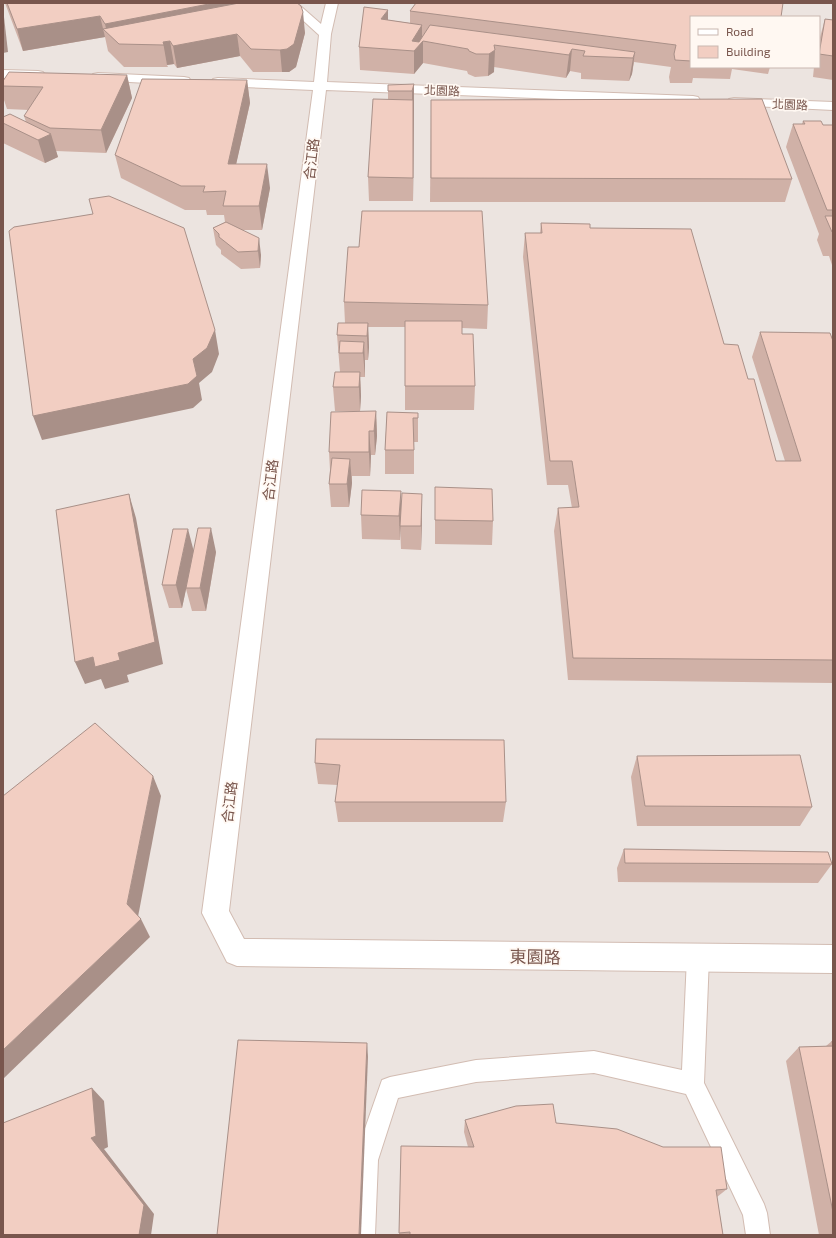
<svg xmlns="http://www.w3.org/2000/svg" width="836" height="1238" font-family="'Exo 2','Noto Sans TC',sans-serif">
	<style>
		.industrial { fill: #ece4e0; fill-rule: evenodd }
		.lines { fill: none; stroke-linecap: round; stroke-linejoin: round }
		.service-casing { stroke: #d2bcb2; stroke-width: 2 }
		.minor-casing { stroke: #d2bcb2; stroke-width: 2 }
		.service { fill: #fff; fill-rule: evenodd }
		.minor { fill: #fff; fill-rule: evenodd }
		.wall { fill: #d0b1a7 }
		.shaded-wall { fill: #a99088 }
		.building { fill: #f2cec2; stroke: #a99088 }
		.labels { text-anchor: middle; dominant-baseline: central; stroke-width: 3.5; stroke-linejoin: round; paint-order: stroke }
		.far-street-label { font-size: 12px; fill: #79564d; stroke: #fff8f2 }
		.street-label { font-size: 14px; fill: #79564d; stroke: #fff8f2 }
		.near-street-label { font-size: 17px; fill: #79564d; stroke: #fff8f2 }
	</style>
	<rect width="100%" height="100%" fill="#fdf3eb"/>
	<!-- industrial -->
	<path class="industrial" d="M3,3H833V1235H3ZM691,17H819V67H691Z"/>
	<g class="lines">
		<defs>
			<path id="service" d="M698,946L706,950L709,957L704,1083L764,1204L767,1213L770,1235H746L743,1215L686,1094L594,1073L476,1082L398,1098L378,1160L375,1235H351L354,1160L382,1080L390,1077L476,1060L594,1051L682,1070L687,957L690,950Z"/>
			<g id="minor">
				<path d="M284,3H297L321,24L326,3H338L331,34L327,82L693,96L698,97L700,100L698,103L693,104L326,90L229,911L244,939L833,945V973L237,966L227,962L202,913L313,90L218,86L213,85L211,82L213,79L218,78L314,82L319,35Z"/>
				<path d="M3,70L38,71L43,72L45,75L43,78L38,79L3,78Z"/>
				<path d="M98,73L184,77L189,78L191,81L189,84L184,85L93,80L91,77L93,74Z"/>
				<path d="M734,98L833,102V110L729,105L727,102L729,99Z"/>
			</g>
		</defs>
		<!-- service casing -->
		<use href="#service" class="service-casing"/>
		<!-- minor casing -->
		<use href="#minor" class="minor-casing"/>
		<!-- service -->
		<use href="#service" class="service"/>
		<!-- minor -->
		<use href="#minor" class="minor"/>
	</g>
	<!-- wall -->
	<g class="wall">
		<path d="M5,3H297L305,33L296,67L289,72H253L240,56L177,68L174,64L167,65L168,67H124L108,51L105,37L23,51Z"/>
		<path d="M388,10V20L410,23V11L691,17V67H770L768,74L732,69L730,79L693,78L692,83H670L669,77L671,67L634,62L632,74L629,81L581,79V73L570,71L566,78L494,67V72L488,76L475,77L468,74L467,71L423,63L414,74L360,70L359,47Z"/>
		<path d="M825,19L833,20V80L813,77L814,67H819V41Z"/>
		<path d="M127,75L132,98L106,153L56,151L58,157L45,163L3,143V117L26,122L24,116L29,110L7,109L3,97V81Z"/>
		<path d="M247,80L250,103L236,164L270,188L262,230H242L261,255L260,268L241,269L221,254V250L216,245L213,228L225,222L224,215H207L206,210H185L121,178L115,155Z"/>
		<path d="M414,84L413,201H369L368,177L388,99V91Z"/>
		<path d="M431,100L792,179L785,202H430Z"/>
		<path d="M803,121L823,125H833V268L829,256H823L817,240L819,234L786,147L793,124H802Z"/>
		<path d="M541,223L590,228L724,344L748,379L776,461H785L752,357L760,332L833,341V683L568,680L554,531L558,508H572L568,485H547L523,257L525,233H540Z"/>
		<path d="M344,302L488,305L487,329L462,328V334L475,386L474,410H405V327H368L369,347L368,360H365V377H360L361,396L360,411H335L333,387L340,372L337,335L345,323Z"/>
		<path d="M376,411L377,436L375,455H371L370,476H352V483L349,507H331L329,484L330,470L329,452Z"/>
		<path d="M387,412L418,418V442H414V474H385V450Z"/>
		<path d="M435,487L493,521L492,545L435,544Z"/>
		<path d="M401,513L422,518L421,550L401,549L400,526V540L362,539L361,515Z"/>
		<path d="M193,551L216,552L206,611H192L186,589L182,608H169L162,585Z"/>
		<path d="M316,739L506,802L503,822H338L335,802L338,785L318,784L315,763Z"/>
		<path d="M637,756L812,807L800,826H637L631,777Z"/>
		<path d="M624,849L832,864L818,883L618,882L617,868Z"/>
		<path d="M832,1041H833V1235H819L786,1061L799,1047L826,1046Z"/>
		<path d="M465,1120L556,1123L727,1189L717,1197L723,1235H399V1233L468,1147L464,1132Z"/>
	</g>
	<!-- shaded-wall -->
	<g class="shaded-wall">
		<path d="M214,3H256L107,33L105,24Z"/>
		<path d="M3,8L8,52L3,53Z"/>
		<path d="M388,10V32L381,19Z"/>
		<path d="M303,12L305,33L296,67L289,72H282L280,50Z"/>
		<path d="M100,16L105,37L23,51L17,29Z"/>
		<path d="M422,25V42L423,41V63L414,74V51L412,41Z"/>
		<path d="M237,34L240,56L177,68L173,46Z"/>
		<path d="M170,41L174,64L167,65L163,42Z"/>
		<path d="M572,49L570,71L566,78L569,55Z"/>
		<path d="M495,50L494,72L488,76L489,54Z"/>
		<path d="M635,52L632,74L629,81L633,58Z"/>
		<path d="M127,75L132,98L106,153L101,130Z"/>
		<path d="M247,80L250,103L231,187L228,164Z"/>
		<path d="M414,84V107L413,201V109L412,114V91Z"/>
		<path d="M51,134L58,157L45,163L38,140Z"/>
		<path d="M267,164L270,188L262,230L259,206Z"/>
		<path d="M259,238L261,255L260,268L258,251Z"/>
		<path d="M368,323L369,347L368,360L367,336Z"/>
		<path d="M215,330L219,354L212,372L199,383L202,400L193,408L42,440L33,416L193,359Z"/>
		<path d="M364,342L365,366V377L363,353Z"/>
		<path d="M360,372L361,396L360,411L359,387Z"/>
		<path d="M376,411L377,436L375,455L374,431Z"/>
		<path d="M369,431L371,455L370,476L369,452Z"/>
		<path d="M350,459L352,483L349,507L347,484Z"/>
		<path d="M401,491V515L400,540L399,516Z"/>
		<path d="M129,494L136,518L163,664L127,675L129,682L105,689L101,679L85,684L75,662L93,657L118,653Z"/>
		<path d="M422,494V518L421,550V526Z"/>
		<path d="M211,528L216,552L206,611L200,588Z"/>
		<path d="M188,529L194,552L182,608L176,585Z"/>
		<path d="M153,776L161,796L137,922L127,904Z"/>
		<path d="M141,919L150,937L3,1079V1050Z"/>
		<path d="M367,1043L368,1057L361,1235H359Z"/>
		<path d="M92,1088L104,1101L108,1147L104,1149L154,1214L151,1235H139L91,1138Z"/>
	</g>
	<!-- building -->
	<g class="building">
		<path d="M7,3H214L105,24L100,16L17,29Z"/>
		<path d="M239,3H297L301,6L303,12L294,44L287,49L280,50L251,49L237,34L173,46L170,41L163,42L164,45L119,44L103,29Z"/>
		<path d="M416,3H783L781,17H691V61L675,60L674,54L676,45L410,11Z"/>
		<path d="M364,7L388,10L381,19L422,25L412,41L419,42L430,25L635,52L633,58L583,56L585,51L572,49L569,55L494,45L495,50L489,54H476L469,51L468,49L423,41L414,51L359,47Z"/>
		<path d="M825,19L833,20V56L819,54Z"/>
		<path d="M9,72L127,75L101,130L50,128L24,116L43,87L3,86V81Z"/>
		<path d="M142,79L247,80L228,164H267L259,206H223L226,191L203,192L205,186H181L115,155Z"/>
		<path d="M414,84L412,91H388V85Z"/>
		<path d="M373,99L413,100V178L368,177Z"/>
		<path d="M762,99L792,179L431,178V100Z"/>
		<path d="M10,114L51,134L38,140L3,123V117Z"/>
		<path d="M803,121H821L823,125H833V210H827L793,124H805Z"/>
		<path d="M109,196L184,228L215,330L207,348L193,359L197,376L188,384L33,416L9,231L14,227L93,214L89,199Z"/>
		<path d="M362,211H482L488,305L344,302L348,247H359Z"/>
		<path d="M825,216H833V232H832Z"/>
		<path d="M226,222L259,238L258,251L238,252L219,237V234L213,228Z"/>
		<path d="M541,223L590,224V228L691,229L724,344L738,345L748,379H754L776,461H801L760,332L830,333L833,341V660L573,658L558,508L579,507L572,461H550L525,233H542Z"/>
		<path d="M405,321H462V334H473L475,386H405Z"/>
		<path d="M338,323H368L367,336L337,335Z"/>
		<path d="M340,341L364,342L363,353H339Z"/>
		<path d="M335,372H360L359,387H333Z"/>
		<path d="M376,411L374,431H369V452H329L331,412Z"/>
		<path d="M387,412L418,413V418H413L414,450H385Z"/>
		<path d="M332,458L350,459L347,484H329Z"/>
		<path d="M435,487L492,489L493,521L435,520Z"/>
		<path d="M362,490L401,491L399,516L361,515Z"/>
		<path d="M402,493L422,494L421,526H400Z"/>
		<path d="M129,494L155,642L118,653L120,660L95,667L93,657L75,662L56,510Z"/>
		<path d="M198,528H211L200,588H186Z"/>
		<path d="M173,529H188L176,585H162Z"/>
		<path d="M95,723L153,776L127,904L141,919L3,1050V796Z"/>
		<path d="M316,739L504,740L506,802H335L340,765L315,763Z"/>
		<path d="M800,755L812,807L645,806L637,756Z"/>
		<path d="M624,849L828,852L832,864L625,863Z"/>
		<path d="M238,1040L367,1043L359,1235H217Z"/>
		<path d="M832,1041H833V1212L799,1047L833,1046Z"/>
		<path d="M92,1088L96,1136L91,1138L144,1205L139,1235H3V1123Z"/>
		<path d="M553,1104L556,1123L617,1129L663,1147H721L727,1189L716,1190L723,1235H410V1232L399,1233L401,1146L474,1147L465,1120L516,1106Z"/>
	</g>
	<g class="labels">
		<!-- far-street labels -->
		<g class="far-street-label">
			<text transform="translate(442 90) rotate(2)">北園路</text>
			<text transform="translate(790 104) rotate(2)">北園路</text>
		</g>
		<!-- street labels -->
		<g class="street-label">
			<text transform="translate(311 159) rotate(-83)">合江路</text>
			<text transform="translate(270 480) rotate(-83)">合江路</text>
			<text transform="translate(229 802) rotate(-83)">合江路</text>
		</g>
		<!-- near-street labels -->
		<g class="near-street-label">
			<text transform="translate(535 956) rotate(1)">東園路</text>
		</g>
	</g>
	<!-- border -->
	<rect width="836" height="1238" fill="none" stroke="#79564d" stroke-width="8"/>
	<!-- legend -->
	<rect x="690" y="16" width="130" height="52" fill="#fff8f2" stroke="#c9b7b0"/>
	<rect x="698" y="29" width="20" height="6" fill="#ffffff" stroke="#c9b7b0"/>
	<text x="726" y="36" font-size="12" fill="#79564d">Road</text>
	<rect x="698" y="46" width="20" height="12" fill="#f2cec2" stroke="#c9b7b0"/>
	<text x="726" y="56" font-size="12" fill="#79564d">Building</text>
</svg>
